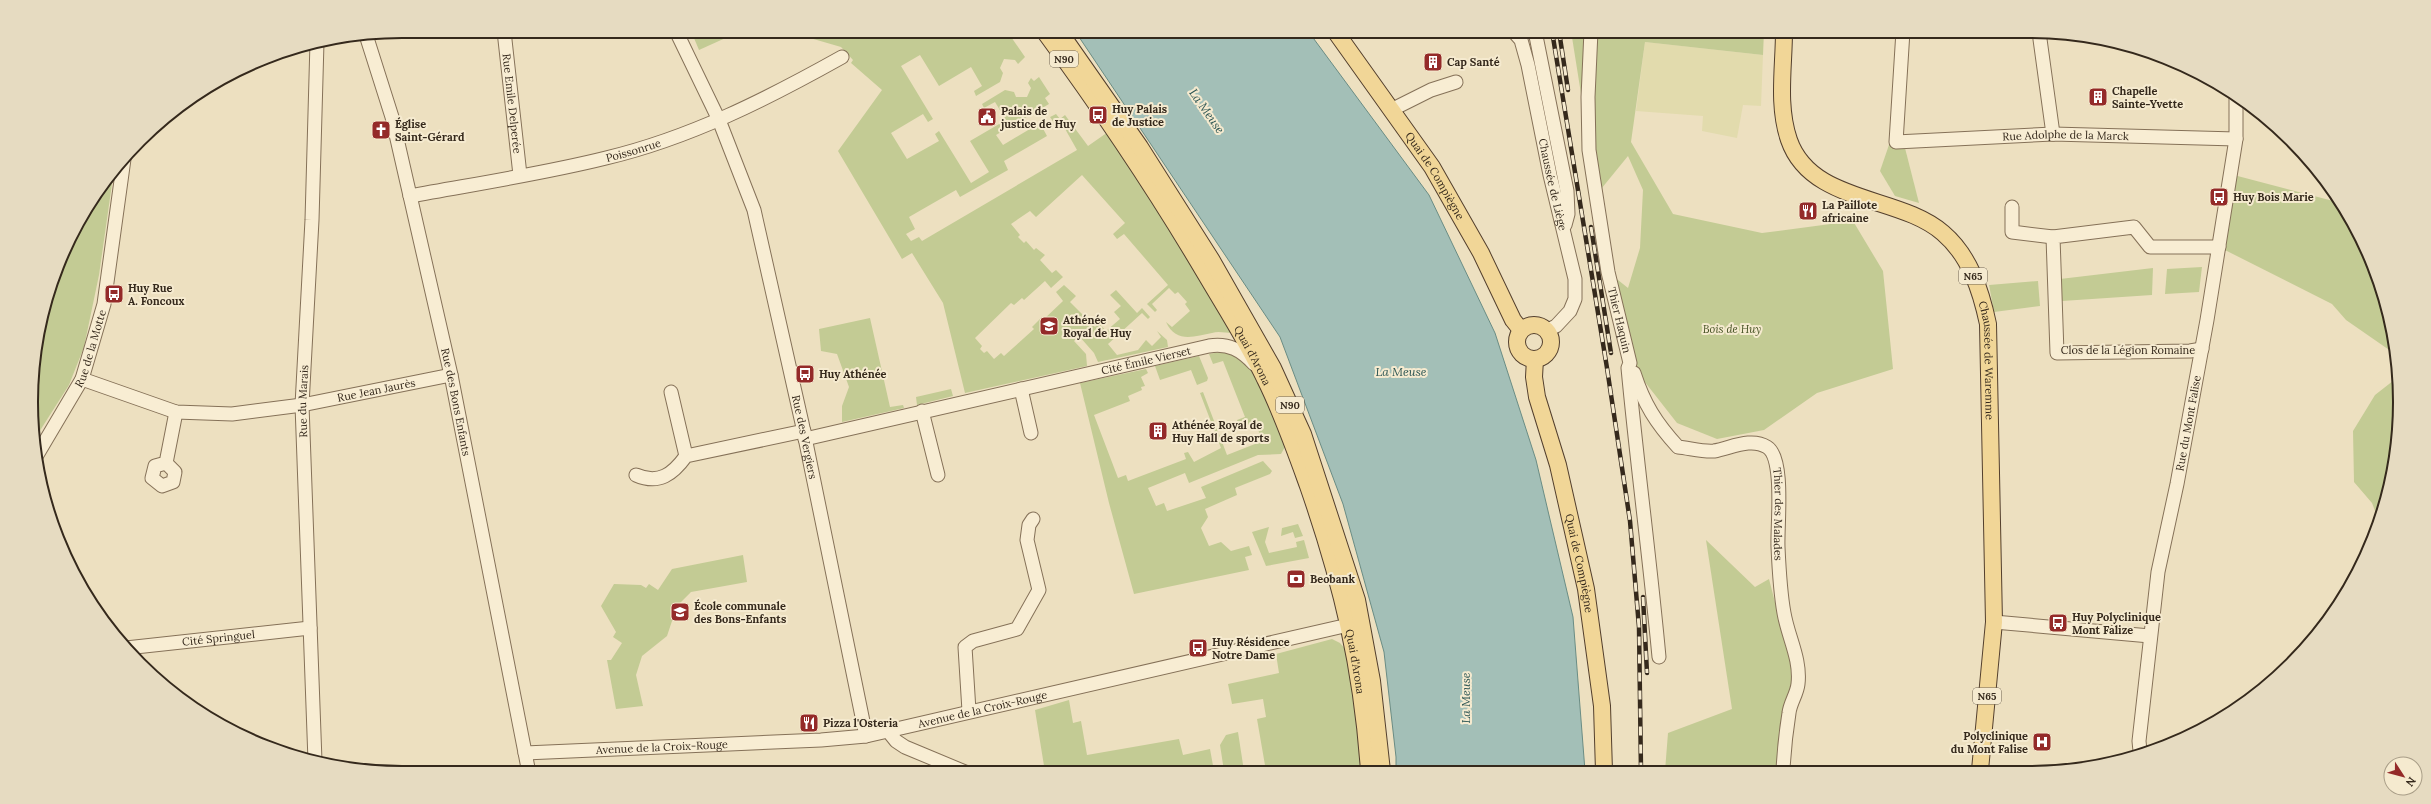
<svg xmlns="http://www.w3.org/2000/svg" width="2431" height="804" font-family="Lora,serif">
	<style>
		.farmland { fill: #e2dbad }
		.green { fill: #c3cb94 }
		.water { fill: #a3bfb7; stroke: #6a8c84 }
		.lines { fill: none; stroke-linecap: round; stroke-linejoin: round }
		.minor-casing { stroke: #857158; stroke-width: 15 }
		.major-casing { stroke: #533f2d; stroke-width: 18 }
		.minor { stroke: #f8edd3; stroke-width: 13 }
		.major { stroke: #f1d697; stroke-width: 16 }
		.rail-casing { stroke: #35291c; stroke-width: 4.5 }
		.rail { stroke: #f5eacf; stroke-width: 3; stroke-dasharray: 9; stroke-linecap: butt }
		.labels { text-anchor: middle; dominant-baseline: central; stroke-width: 4; stroke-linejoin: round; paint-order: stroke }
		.shield { fill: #f5eacf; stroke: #6f6352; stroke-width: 1 }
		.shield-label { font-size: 10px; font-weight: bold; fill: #35291c }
		.poi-label { font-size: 11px; font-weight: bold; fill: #35291c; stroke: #f5eacf; text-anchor: start }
		.street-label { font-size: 11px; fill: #35291c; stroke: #f5eacf }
		.park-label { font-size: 11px; font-style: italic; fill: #455123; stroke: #f5eacf }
		.water-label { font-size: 12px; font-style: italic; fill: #2c5553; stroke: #f5eacf }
		.rim { fill: none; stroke: #35291c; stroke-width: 2 }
	</style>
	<rect width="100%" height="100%" fill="#ede0c0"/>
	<!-- farmland -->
	<path class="farmland" d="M1645,42L1763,55L1761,106L1743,105L1737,138L1702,131L1703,116L1636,111Z"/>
	<!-- green -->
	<g class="green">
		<path d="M691,31H741L699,50Z"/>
		<path d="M808,31H1007L1025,57L1018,64L1015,60L1004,59L1000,68L1003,73L1000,82L976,96L974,91L982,86L971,67L939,86L920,55L901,66L933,119L928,122L923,114L891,133L907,159L939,141L935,134L939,131L971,183L989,172L970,141L1006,120L995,102L984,108L982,104L1005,90L1014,92L1016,97H1027L1031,88L1028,83L1031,78L1034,81L1039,77L1050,94L1045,98L1049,104L996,135L1003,145L1040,123L1047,136L1004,161L1008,170L960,197L956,190L909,217L915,229L906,234L911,241L919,237L922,241L1077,150L1064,127L1059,130L1050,117L1056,114L1060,119L1065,115L1088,146L1108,132L1118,140L1232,333C1226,333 1218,331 1212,333C1195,336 1176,344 1166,322L1172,327L1190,311L1185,304L1187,302L1178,292L1175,294L1169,288L1152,304L1157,310L1155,312L1147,304L1168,285L1124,234L1117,239L1113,234L1125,223L1082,175L1036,217L1030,211L1011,224L1020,235L1018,237L1024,243L1026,241L1034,250L1036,248L1045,255L1040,260L1052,273L1056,270L1063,277L1051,288L1045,281L1024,300L1022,298L1014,305L1011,303L975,338L982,346L980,349L984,353L987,351L994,359L1001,353L1004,356L1034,329L1032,327L1040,319L1042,321L1063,301L1056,292L1064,285L1076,296L1070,302L1095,327L1099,323L1106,331L1120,319L1114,312L1121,306L1110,295L1116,290L1137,313L1142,308L1150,317L1148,319L1142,313L1108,344L1117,355L1138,350L1146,340L1152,346L1161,337L1157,331L1167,340L1168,347L1098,362L1094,353L1079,336L1074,341L1086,354L1087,366L965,393L943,303L912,253L902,259L838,151L882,90L851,63L853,60L841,47L810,38L812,34Z"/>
		<path d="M1571,31H1764L1763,55L1645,42L1631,142L1673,214L1762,233L1853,221L1883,271L1893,369L1817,393L1764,430L1717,439L1677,423L1630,363L1608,272L1628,288L1640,248L1643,190L1628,156L1597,194Z"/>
		<path d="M1890,142L1905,148L1919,203L1895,196L1880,171Z"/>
		<path d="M114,170L99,275L84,347L69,385L34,440L32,426L34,354L69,238Z"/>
		<path d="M2230,174L2341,203L2372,260L2393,330L2395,354L2346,320L2332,304L2219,247Z"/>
		<path d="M2202,267L2199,292L2165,294L2167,269Z"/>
		<path d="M2153,268L2152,295L2062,301L2060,279Z"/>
		<path d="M2038,281L2040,306L1994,312L1989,285Z"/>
		<path d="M870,318L890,407L903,405L904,408L842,422V406L849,387L837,354L821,351L819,329Z"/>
		<path d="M1226,351C1257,359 1275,418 1286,445L1281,454L1258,455L1189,483L1185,473L1148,488L1156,506L1164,503L1167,511L1206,498L1201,487L1263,461L1272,471L1270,474L1235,488L1237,495L1205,509L1208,517L1201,528L1209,546L1221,542L1231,551L1249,546L1252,555L1245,557L1249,570L1134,594L1109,503L1080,383L1146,369L1148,373L1141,377L1145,386L1141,387L1142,390L1128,396L1130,401L1094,415L1118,478L1126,475L1128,481L1186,459L1184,453L1188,452L1194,462L1221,448L1200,393L1203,392L1227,455L1255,444L1254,440L1261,437L1255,422L1248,425L1246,421L1238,423L1237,420L1245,417L1223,361L1213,364L1209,354Z"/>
		<path d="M1199,356L1208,378L1207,381L1197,385L1191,370L1160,380L1155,366Z"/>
		<path d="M2398,377L2400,402L2393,475L2377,516L2372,503L2354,482L2353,431L2375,395Z"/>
		<path d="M951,389L953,396L917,405L916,397Z"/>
		<path d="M1298,524L1303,536L1295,538L1293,532L1281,536L1282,528Z"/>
		<path d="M1269,527L1265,542L1269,553L1297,547L1296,542L1304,540L1309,558L1266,566L1252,532Z"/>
		<path d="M1706,540L1755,587L1769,579L1794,676L1781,770L1665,771L1668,733L1732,709Z"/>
		<path d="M743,555L747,582L691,592L677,606L667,636L642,656L636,675L643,706L616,709L607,660H611L622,643L613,637L616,632L601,606L614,584L641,585L646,588L649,584L658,590L672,569Z"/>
		<path d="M1332,639L1340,643L1348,652L1360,748L1361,771H1266L1257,719L1266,717L1263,699L1232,704L1228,684L1279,673L1276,654Z"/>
		<path d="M1069,700L1073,723L1081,721L1087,755L1179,739L1183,755L1210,749L1214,771L1045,772L1035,710Z"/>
		<path d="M1238,732L1244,771H1224L1220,745L1226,735Z"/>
	</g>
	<!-- water -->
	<path class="water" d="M1075,31H1308L1429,195L1495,333L1536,460L1573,617L1585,771H1396V757L1384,652L1343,504L1280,337Z"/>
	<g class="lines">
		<defs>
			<g id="minor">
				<path id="s1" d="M504,31L520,175"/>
				<path id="s2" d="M676,31L719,120L754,210L802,423L866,736"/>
				<path id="s3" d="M1513,31L1521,40L1528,65L1550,175L1575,279V299L1570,311L1556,326L1548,330"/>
				<path d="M1535,31L1567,191L1568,214L1565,225"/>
				<path id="s4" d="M1591,31L1588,97L1589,150L1608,272L1630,363L1628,368C1637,464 1650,560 1659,657"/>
				<path id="s5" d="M1903,31L1896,142L2053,134L2236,139"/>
				<path d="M2039,32L2053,134"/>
				<path id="s6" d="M366,35L392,117L451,375L529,773"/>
				<path d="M1393,109L1431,90L1456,82"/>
				<path id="s7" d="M410,196C475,184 542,174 606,158C690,138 767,99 842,57"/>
				<path d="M2012,207V232L2053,237"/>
				<path d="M2202,349L2190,351L2057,353L2053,237L2134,227L2150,247H2219"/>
				<path id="s8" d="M1634,373C1644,404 1656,423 1678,447C1689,448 1703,452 1714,451C1731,448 1751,437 1767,447C1785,458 1777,526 1778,547C1779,569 1780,591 1784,613C1788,637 1801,659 1798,684C1797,694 1790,703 1789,713C1786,732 1784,751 1783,770"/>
				<path id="s9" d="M82,379L176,412L232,414L302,405L451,375"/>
				<path d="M1021,389L1031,433"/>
				<path d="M671,392L686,456"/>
				<path d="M922,411L938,475"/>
				<path id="s10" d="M805,439L1209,346C1229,343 1241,350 1254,364"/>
				<path id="s11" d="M37,455L82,379L104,304L124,159"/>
				<path d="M166,463L175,472L173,482L162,486L152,478L155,466L166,463L176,412"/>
				<path d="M636,475C659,485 673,474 686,456L804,431"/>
				<path d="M1994,622L2150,636"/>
				<path id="s12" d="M126,648L310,628"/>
				<path d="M969,711L965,647L973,641L1017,629L1039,590L1027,540L1029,525L1033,519"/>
				<path d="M888,731L896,741L905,747L965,772"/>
				<path id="s13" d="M2140,751L2139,741L2158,572L2177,484L2207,320L2236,139V94"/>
				<path id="s14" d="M525,753L821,740L866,736L1357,623"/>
				<path id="s15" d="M315,761L302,405L312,220L317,42"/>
			</g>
			<g id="major">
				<path id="s16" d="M1044,31C1102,110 1156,190 1206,275C1226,309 1248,343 1265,379C1282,413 1295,450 1308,486C1342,584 1362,668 1369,771"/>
				<path d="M1059,31L1140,147L1211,259L1273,368L1303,434L1357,600L1372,681L1382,771"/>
				<path id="s17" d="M1335,31L1432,167L1481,253L1513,320L1521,330"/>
				<path id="s18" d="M1784,31C1784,67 1777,105 1789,140C1811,204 1900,195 1943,233C1970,256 1981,291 1988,324L1994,622L1980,770"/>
				<circle cx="1534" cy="342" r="17"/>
				<path id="s19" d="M1535,359L1534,377L1537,397L1558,465L1586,589L1602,706L1604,771"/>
			</g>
		</defs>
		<!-- minor casing -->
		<use href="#minor" class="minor-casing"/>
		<!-- major casing -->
		<use href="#major" class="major-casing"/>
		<!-- minor -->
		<use href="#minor" class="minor"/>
		<!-- major -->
		<use href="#major" class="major"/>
		<defs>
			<g id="rail">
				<path d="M1552,31L1607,368L1630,521L1639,627L1641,771"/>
				<path d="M1559,31L1568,90"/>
				<path d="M1591,227L1611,353"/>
				<path d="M1643,597L1647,673"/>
			</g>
		</defs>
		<!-- rail casing -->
		<use href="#rail" class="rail-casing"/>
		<!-- rail -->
		<use href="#rail" class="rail"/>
	</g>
	<!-- icons -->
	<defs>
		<symbol id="building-square" viewBox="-11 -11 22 22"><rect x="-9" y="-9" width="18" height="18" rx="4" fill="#942a29" stroke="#f5eacf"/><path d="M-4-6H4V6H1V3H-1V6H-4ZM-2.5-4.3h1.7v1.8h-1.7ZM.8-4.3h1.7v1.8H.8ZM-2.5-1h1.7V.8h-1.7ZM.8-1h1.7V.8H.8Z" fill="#fff"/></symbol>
		<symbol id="bus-square" viewBox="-11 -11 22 22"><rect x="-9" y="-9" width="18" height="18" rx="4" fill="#942a29" stroke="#f5eacf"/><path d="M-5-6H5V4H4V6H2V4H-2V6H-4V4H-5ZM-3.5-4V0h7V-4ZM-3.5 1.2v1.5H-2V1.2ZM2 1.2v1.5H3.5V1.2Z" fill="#fff"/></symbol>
		<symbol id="civic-square" viewBox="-11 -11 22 22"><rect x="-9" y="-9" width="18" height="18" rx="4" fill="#942a29" stroke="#f5eacf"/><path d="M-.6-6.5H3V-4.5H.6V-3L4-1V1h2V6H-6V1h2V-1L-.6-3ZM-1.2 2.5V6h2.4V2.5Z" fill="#fff"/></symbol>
		<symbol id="church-square" viewBox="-11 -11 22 22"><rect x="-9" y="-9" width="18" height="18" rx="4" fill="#942a29" stroke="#f5eacf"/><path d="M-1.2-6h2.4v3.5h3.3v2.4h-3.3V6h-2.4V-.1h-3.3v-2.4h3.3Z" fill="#fff"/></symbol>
		<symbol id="restaurant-square" viewBox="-11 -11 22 22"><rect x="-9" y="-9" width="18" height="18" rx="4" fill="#942a29" stroke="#f5eacf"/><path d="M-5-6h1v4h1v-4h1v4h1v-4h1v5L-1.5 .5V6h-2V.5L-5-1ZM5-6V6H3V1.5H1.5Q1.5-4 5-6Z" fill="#fff"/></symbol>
		<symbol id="school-square" viewBox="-11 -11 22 22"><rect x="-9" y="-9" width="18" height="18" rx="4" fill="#942a29" stroke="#f5eacf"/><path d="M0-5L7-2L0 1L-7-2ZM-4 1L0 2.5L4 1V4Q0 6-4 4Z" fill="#fff"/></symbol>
		<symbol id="bank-square" viewBox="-11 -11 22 22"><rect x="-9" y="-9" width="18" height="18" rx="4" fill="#942a29" stroke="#f5eacf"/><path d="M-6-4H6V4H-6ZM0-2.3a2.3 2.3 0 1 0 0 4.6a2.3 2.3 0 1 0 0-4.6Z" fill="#fff"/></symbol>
		<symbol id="hospital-square" viewBox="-11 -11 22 22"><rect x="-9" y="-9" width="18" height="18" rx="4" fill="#942a29" stroke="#f5eacf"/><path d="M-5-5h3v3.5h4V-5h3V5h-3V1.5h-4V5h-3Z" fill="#fff"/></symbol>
	</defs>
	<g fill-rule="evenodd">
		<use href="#building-square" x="1422" y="51" width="22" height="22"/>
		<use href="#building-square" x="2087" y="86" width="22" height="22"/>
		<use href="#bus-square" x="1087" y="104" width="22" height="22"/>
		<use href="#civic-square" x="976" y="106" width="22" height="22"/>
		<use href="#church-square" x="370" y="119" width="22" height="22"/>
		<use href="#bus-square" x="2208" y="186" width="22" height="22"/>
		<use href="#restaurant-square" x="1797" y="200" width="22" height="22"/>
		<use href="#bus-square" x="103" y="283" width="22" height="22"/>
		<use href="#school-square" x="1038" y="315" width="22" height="22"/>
		<use href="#bus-square" x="794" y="363" width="22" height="22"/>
		<use href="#building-square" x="1147" y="420" width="22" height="22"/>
		<use href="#bank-square" x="1285" y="568" width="22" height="22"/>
		<use href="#school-square" x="669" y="601" width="22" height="22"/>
		<use href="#bus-square" x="2047" y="612" width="22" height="22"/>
		<use href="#bus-square" x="1187" y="637" width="22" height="22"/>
		<use href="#restaurant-square" x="798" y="712" width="22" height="22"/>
		<use href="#hospital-square" x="2031" y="731" width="22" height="22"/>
	</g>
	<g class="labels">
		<!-- shield labels -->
		<g class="shield">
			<rect x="1050" y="51" width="28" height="16" rx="3"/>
			<rect x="1959" y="268" width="28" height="16" rx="3"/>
			<rect x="1276" y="397" width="28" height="16" rx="3"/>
			<rect x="1973" y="688" width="28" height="16" rx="3"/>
		</g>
		<g class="shield-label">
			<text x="1064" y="59">N90</text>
			<text x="1973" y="276">N65</text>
			<text x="1290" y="405">N90</text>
			<text x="1987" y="696">N65</text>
		</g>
		<!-- poi labels -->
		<g class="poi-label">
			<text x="1447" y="62">Cap Santé</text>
			<text x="2112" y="91">Chapelle<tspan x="2112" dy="13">Sainte-Yvette</tspan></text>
			<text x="1112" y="109">Huy Palais<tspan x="1112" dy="13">de Justice</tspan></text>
			<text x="1001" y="111">Palais de<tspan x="1001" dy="13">justice de Huy</tspan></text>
			<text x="395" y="124">Église<tspan x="395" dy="13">Saint-Gérard</tspan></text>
			<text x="2233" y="197">Huy Bois Marie</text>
			<text x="1822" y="205">La Paillote<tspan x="1822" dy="13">africaine</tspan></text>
			<text x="128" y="288">Huy Rue<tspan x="128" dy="13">A. Foncoux</tspan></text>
			<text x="1063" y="320">Athénée<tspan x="1063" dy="13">Royal de Huy</tspan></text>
			<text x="819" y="374">Huy Athénée</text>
			<text x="1172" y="425">Athénée Royal de<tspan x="1172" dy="13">Huy Hall de sports</tspan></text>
			<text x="1310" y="579">Beobank</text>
			<text x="694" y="606">École communale<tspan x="694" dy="13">des Bons-Enfants</tspan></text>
			<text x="2072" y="617">Huy Polyclinique<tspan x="2072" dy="13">Mont Falize</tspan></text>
			<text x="1212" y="642">Huy Résidence<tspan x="1212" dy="13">Notre Dame</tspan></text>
			<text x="823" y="723">Pizza l'Osteria</text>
			<text x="2028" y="736" text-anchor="end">Polyclinique<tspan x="2028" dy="13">du Mont Falise</tspan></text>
		</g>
		<!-- street labels -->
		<g class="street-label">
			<text stroke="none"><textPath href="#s1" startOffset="73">Rue Emile Delperée</textPath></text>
			<text stroke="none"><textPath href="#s5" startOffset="281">Rue Adolphe de la Marck</textPath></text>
			<text stroke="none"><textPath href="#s7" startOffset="228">Poissonrue</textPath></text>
			<text stroke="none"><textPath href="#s17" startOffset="176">Quai de Compiègne</textPath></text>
			<text stroke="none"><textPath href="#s3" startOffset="160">Chaussée de Liège</textPath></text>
			<text stroke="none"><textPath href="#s4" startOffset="292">Thier Haquin</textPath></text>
			<text stroke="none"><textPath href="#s11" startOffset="120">Rue de la Motte</textPath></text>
			<text x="2128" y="350">Clos de la Légion Romaine</text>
			<text stroke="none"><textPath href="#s16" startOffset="386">Quai d'Arona</textPath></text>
			<text stroke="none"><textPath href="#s18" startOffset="435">Chaussée de Waremme</textPath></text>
			<text stroke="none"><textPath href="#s10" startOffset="350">Cité Émile Vierset</textPath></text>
			<text stroke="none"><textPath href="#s9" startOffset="302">Rue Jean Jaurès</textPath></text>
			<text stroke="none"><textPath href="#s15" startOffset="360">Rue du Marais</textPath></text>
			<text stroke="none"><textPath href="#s6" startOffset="378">Rue des Bons Enfants</textPath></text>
			<text stroke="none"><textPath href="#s13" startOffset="332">Rue du Mont Falise</textPath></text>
			<text stroke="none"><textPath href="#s2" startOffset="428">Rue des Vergiers</textPath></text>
			<text stroke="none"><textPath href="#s8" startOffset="248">Thier des Malades</textPath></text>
			<text stroke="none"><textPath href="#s19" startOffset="210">Quai de Compiègne</textPath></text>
			<text stroke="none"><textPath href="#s12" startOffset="93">Cité Springuel</textPath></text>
			<text stroke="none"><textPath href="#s16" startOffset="710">Quai d'Arona</textPath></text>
			<text stroke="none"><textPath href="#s14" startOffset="461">Avenue de la Croix-Rouge</textPath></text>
			<text stroke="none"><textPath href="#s14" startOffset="137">Avenue de la Croix-Rouge</textPath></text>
		</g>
		<!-- park labels -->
		<g class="park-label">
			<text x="1732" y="329">Bois de Huy</text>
		</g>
		<!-- water labels -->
		<g class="water-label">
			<text transform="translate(1207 111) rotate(55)">La Meuse</text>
			<text x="1401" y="371">La Meuse</text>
			<text transform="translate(1465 698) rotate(-90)">La Meuse</text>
		</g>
	</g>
	<!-- crop -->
	<path d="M0 0H2431V804H0ZM402 38H2029A364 364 0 0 1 2393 402V402A364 364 0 0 1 2029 766H402A364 364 0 0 1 38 402V402A364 364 0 0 1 402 38Z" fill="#e6dbc1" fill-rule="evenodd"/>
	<path class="rim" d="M402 38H2029A364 364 0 0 1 2393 402V402A364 364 0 0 1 2029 766H402A364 364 0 0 1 38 402V402A364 364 0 0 1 402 38Z"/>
	<!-- north arrow -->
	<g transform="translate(2403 776) rotate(126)"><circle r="19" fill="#f5eacf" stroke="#a89d87"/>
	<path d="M0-3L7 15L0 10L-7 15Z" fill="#942a29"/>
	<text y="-6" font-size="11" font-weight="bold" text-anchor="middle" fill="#35291c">N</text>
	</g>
</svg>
